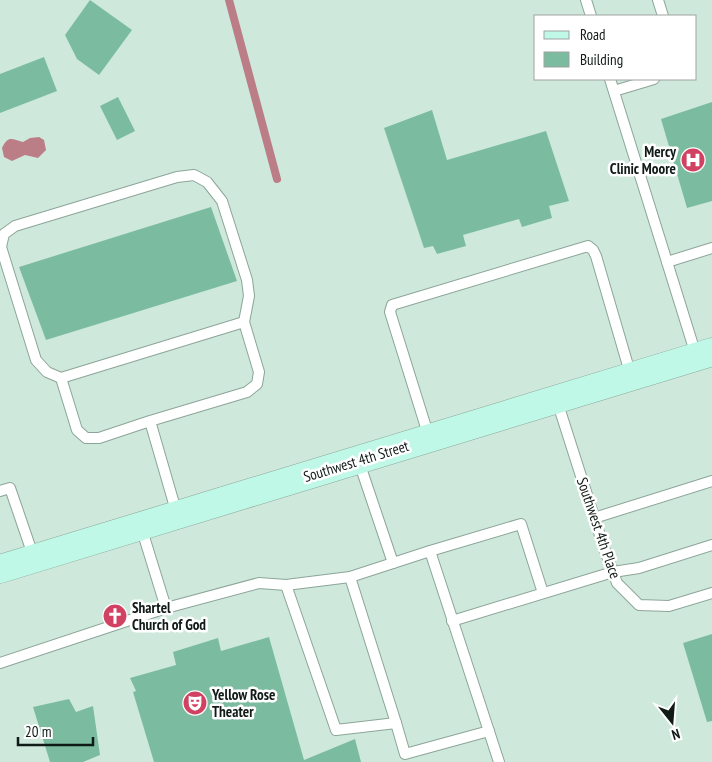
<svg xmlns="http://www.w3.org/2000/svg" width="712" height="762" font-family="'PT Sans Narrow',sans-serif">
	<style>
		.water { fill: #bc7e86 }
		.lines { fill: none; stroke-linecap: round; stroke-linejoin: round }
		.stream { stroke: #bc7e86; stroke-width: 8 }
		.building { fill: #7bbca1 }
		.service-casing { stroke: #8ca599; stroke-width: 12 }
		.secondary-casing { stroke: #8ca599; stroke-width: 29 }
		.service { stroke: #fff; stroke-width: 10 }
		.secondary { stroke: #bff8e7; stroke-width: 28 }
		.labels { text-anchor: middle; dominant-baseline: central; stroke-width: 5; stroke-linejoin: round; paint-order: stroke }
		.poi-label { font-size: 15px; font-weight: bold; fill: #101a16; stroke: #fff; text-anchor: start }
		.street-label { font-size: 15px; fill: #101a16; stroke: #fff }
	</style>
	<rect width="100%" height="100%" fill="#cee9dc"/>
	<!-- water -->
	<path class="water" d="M39,137L44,140L46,150L38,158L25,155L12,161L4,157L2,148C8,135 12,139 23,142L30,138Z"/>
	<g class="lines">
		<!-- stream -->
		<path class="stream" d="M229,0L277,179"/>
	</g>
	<!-- building -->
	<g class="building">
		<path d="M90,0L132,30L99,75L77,59L65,35Z"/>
		<path d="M44,57L57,91L0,113V74Z"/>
		<path d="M118,97L135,131L117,140L100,106Z"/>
		<path d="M712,102V201L687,208L661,119Z"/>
		<path d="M432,110L447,160L546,131L569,201L549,206L552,218L522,227L519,219L463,235L466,246L437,254L433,246L424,248L384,128Z"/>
		<path d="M211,207L237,281L46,340L19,267Z"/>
		<path d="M712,634V721L707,722L683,643Z"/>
		<path d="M269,637L304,760L355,739L361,762H154L133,692L136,691L130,678L176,665L173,652L218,638L221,651Z"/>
		<path d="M69,699L76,712L93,706L100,755L83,762H50L33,707Z"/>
	</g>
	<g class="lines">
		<defs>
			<g id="service">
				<path d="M586,0L591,16"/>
				<path d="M658,0L663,16"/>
				<path d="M610,79L696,355"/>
				<path d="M614,91L654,79"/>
				<path d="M667,262L712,248"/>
				<path d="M61,378L47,372L36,360L1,247L4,234L15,226L177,177L194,175L207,182L222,201L247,280L249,296L244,322"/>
				<path d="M557,401L604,548L617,583L639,605L669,606L712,593"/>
				<path d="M150,421L247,392L257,384L259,372L244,322L61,378L77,430L86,438H99L150,421L177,514"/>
				<path d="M429,437L390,312L392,305L588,246L593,250L596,256L631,376"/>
				<path d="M359,462L393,563"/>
				<path d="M0,491L10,488L34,558"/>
				<path d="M594,518L712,481"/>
				<path d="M141,527L166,608L259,583L286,585L350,577L430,551L499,762"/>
				<path d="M430,551L521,524L543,593"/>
				<path d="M286,585L336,730L396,723L350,577"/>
				<path d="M452,621L613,572L639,568L712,545"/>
				<path d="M0,663L166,608"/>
				<path d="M396,723L405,754L489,731"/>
			</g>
			<path id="secondary" d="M0,569L712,352"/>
		</defs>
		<!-- service casing -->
		<use href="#service" class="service-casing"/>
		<!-- secondary casing -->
		<use href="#secondary" class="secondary-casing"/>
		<!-- service -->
		<use href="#service" class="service"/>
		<!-- secondary -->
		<use href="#secondary" class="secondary"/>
	</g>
	<!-- icons -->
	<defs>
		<symbol id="hospital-disc" viewBox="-11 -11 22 22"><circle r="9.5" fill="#d04162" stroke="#fff"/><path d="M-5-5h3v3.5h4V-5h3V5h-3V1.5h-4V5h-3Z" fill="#fff"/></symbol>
		<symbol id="church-disc" viewBox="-11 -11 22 22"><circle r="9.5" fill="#d04162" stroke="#fff"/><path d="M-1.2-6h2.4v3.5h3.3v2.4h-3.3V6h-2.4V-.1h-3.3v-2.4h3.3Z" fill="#fff"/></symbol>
		<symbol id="theatre-disc" viewBox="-11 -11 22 22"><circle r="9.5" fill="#d04162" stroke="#fff"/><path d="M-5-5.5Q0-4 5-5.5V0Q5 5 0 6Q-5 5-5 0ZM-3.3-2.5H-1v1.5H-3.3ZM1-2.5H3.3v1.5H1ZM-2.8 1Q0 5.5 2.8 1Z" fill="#fff"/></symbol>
	</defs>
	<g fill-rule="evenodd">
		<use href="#hospital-disc" x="679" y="146" width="28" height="28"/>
		<use href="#church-disc" x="101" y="602" width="28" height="28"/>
		<use href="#theatre-disc" x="181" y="689" width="28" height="28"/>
	</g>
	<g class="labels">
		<!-- poi labels -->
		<g class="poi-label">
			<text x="676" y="151" text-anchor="end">Mercy<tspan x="676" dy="17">Clinic Moore</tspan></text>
			<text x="132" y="607">Shartel<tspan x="132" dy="17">Church of God</tspan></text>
			<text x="212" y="694">Yellow Rose<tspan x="212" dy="17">Theater</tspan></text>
		</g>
		<!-- street labels -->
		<g class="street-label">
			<text transform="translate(356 461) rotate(-17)">Southwest 4th Street</text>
			<text transform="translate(599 528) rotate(71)">Southwest 4th Place</text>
		</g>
	</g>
	<!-- legend -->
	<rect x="534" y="15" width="162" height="65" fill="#ffffff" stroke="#9fa3a2"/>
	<rect x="544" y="31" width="25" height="8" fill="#bff8e7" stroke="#9fa3a2"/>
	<text x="580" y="40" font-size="15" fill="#101a16">Road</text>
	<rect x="544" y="52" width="25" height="15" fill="#7bbca1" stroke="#9fa3a2"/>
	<text x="580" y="65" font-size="15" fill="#101a16">Building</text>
	<!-- north arrow -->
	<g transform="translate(672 722) rotate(163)" stroke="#ffffff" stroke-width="4" paint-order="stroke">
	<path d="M0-4L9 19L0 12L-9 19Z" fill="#101a16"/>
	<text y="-8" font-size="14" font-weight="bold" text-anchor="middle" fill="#101a16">N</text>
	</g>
	<!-- scale -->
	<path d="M18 737v8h75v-8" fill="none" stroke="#101a16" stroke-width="2.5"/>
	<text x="25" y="737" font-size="15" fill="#101a16" stroke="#ffffff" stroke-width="4" paint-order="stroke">20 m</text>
</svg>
